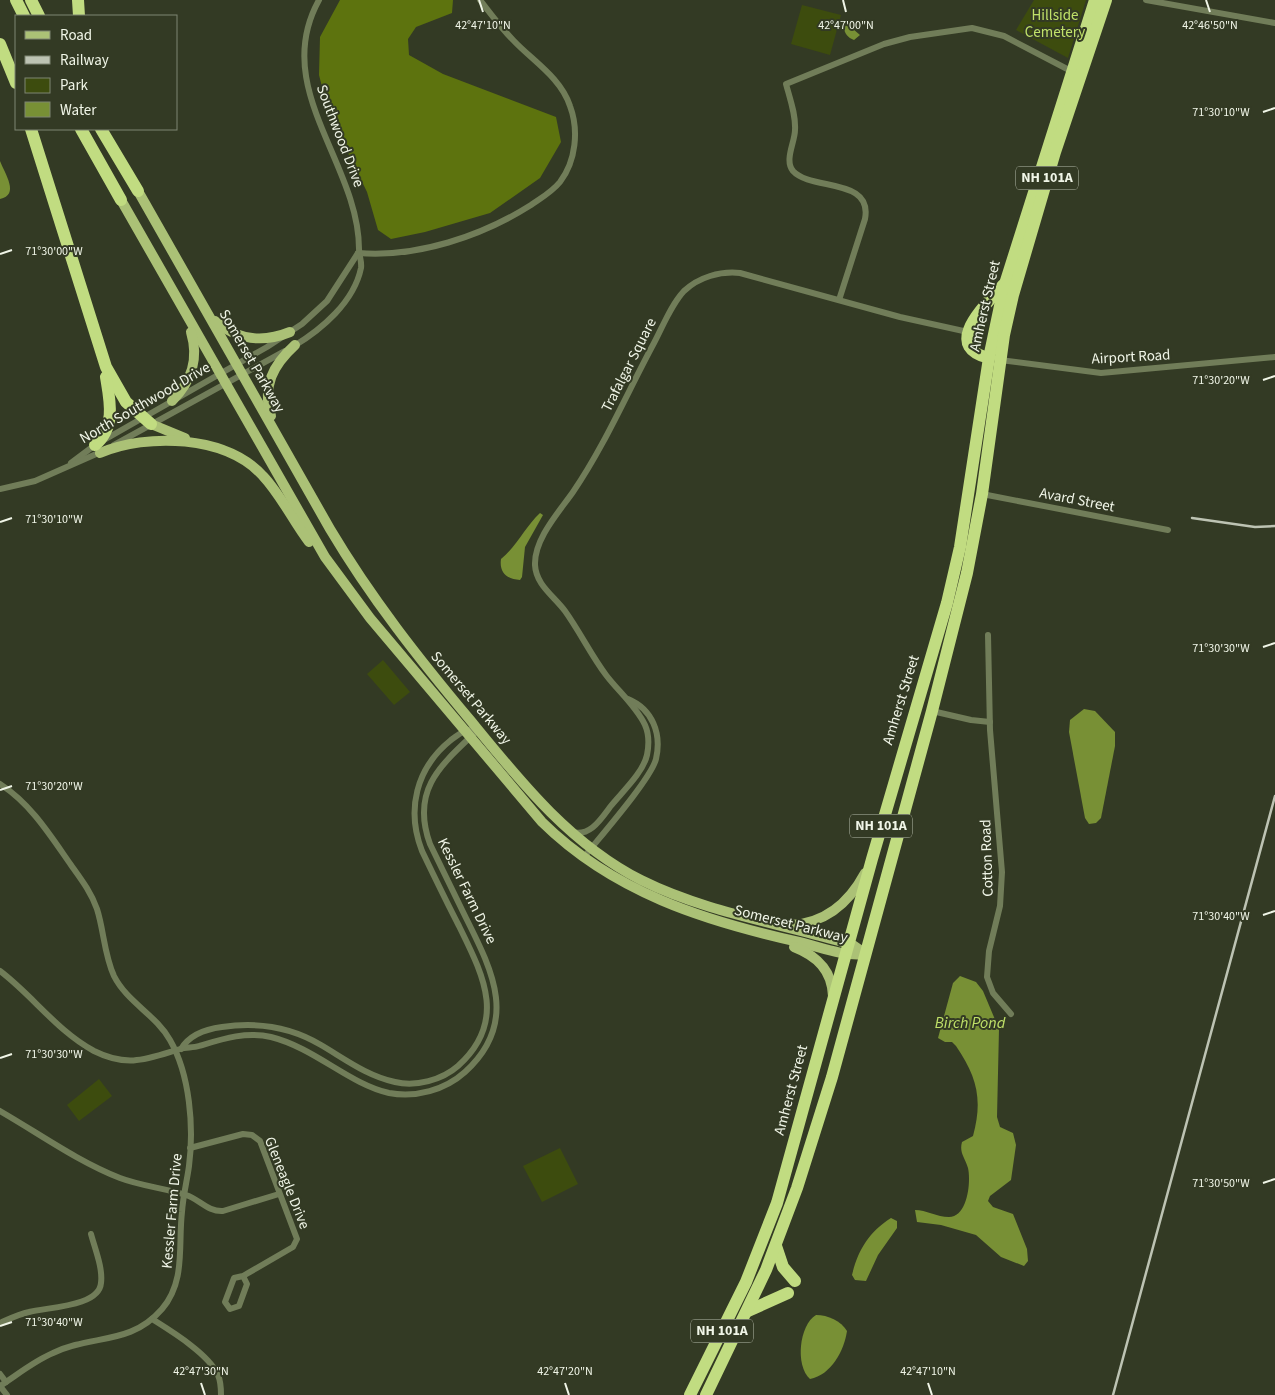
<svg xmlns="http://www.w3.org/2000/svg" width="1275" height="1395" font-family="'Source Sans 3',sans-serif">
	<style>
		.green { fill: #3d4c0e }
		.forest { fill: #5d730e }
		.water { fill: #789035 }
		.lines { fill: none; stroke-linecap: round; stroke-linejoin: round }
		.street { stroke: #717d59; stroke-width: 6 }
		.primary { stroke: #abc176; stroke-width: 10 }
		.highway { stroke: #c1dc81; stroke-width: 12 }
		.rail { stroke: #bdc3b3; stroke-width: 2.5 }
		.ticks { fill: none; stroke: #f0f5e7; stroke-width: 2 }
		.labels { text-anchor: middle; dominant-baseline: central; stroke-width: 4; stroke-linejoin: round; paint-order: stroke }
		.shield { fill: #333a24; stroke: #b7bdac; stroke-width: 1 }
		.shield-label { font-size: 14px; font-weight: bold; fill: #f0f5e7 }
		.park-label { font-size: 15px; fill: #c0e169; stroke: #333a24 }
		.street-label { font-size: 15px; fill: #f0f5e7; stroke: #333a24 }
		.water-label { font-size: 16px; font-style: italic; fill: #bfe068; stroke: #333a24 }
		.ticks-label { font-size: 12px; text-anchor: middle; fill: #f0f5e7; stroke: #333a24; stroke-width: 4; stroke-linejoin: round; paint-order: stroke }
	</style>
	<rect width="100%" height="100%" fill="#333a24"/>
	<!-- green -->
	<g class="green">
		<path d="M1034,0H1086L1068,58L1016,30Z"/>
		<path d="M802,5L841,15L830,55L791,44Z"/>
		<path d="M383,660L410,692L394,705L367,674Z"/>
		<path d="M99,1079L112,1096L79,1121L67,1105Z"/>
		<path d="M560,1148L578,1184L542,1202L523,1166Z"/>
	</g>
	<!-- forest -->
	<path class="forest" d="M340,0H453L452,13L416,27L408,39L409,55L443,74L556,117L561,142L540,178L490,213L425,232L391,239L378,230L367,192L329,114L319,75L320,37Z"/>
	<!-- water -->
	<g class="water">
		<path d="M852,20L854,24L853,29L860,35L854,40C848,38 844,33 844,27Z"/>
		<path d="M0,161C5,174 20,195 0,199Z"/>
		<path d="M540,513L543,515L525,547L522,577L520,580C507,579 499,573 501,559C517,546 525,527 540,513Z"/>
		<path d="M1084,709L1095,711L1115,732V746L1101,818L1096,823L1089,824L1085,818L1069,732L1070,720Z"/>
		<path d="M960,976L976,982L983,991L999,1029L997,1117L1000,1127L1013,1133L1016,1145L1011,1180L990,1196L988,1201L993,1207L1013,1214L1027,1249L1028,1261L1024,1266L1001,1257L976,1235L941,1225L917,1222L915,1210C926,1210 937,1217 949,1217C968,1217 971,1181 968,1168C965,1157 959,1153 962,1142L973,1136C983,1099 977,1077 956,1046L952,1042H945L938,1038L953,983Z"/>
		<path d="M891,1218L897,1221V1228L878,1255L866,1281L855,1280L852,1275C858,1250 869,1232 891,1218Z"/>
		<path d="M816,1315C828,1315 841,1321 847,1331C844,1351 831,1375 810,1379C795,1366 799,1325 816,1315Z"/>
	</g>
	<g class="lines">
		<!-- street -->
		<g class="street">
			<path d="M1146,0L1275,23"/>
			<path d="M358,253C417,258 482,236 531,205C541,198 552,192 560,182C576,161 579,130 570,106C561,78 533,61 514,41C501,28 491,14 480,0"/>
			<path d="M839,300L865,219C873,177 811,191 793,171C784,160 795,142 795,130C796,115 790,99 786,84L884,44L910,37L972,28L1004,36L1071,71"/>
			<path d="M294,346C322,329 354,302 361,268C362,261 359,256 359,249C359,163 270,88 319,0"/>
			<path d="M1000,360L1101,373L1275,357"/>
			<path d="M104,440L267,347L302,324L327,301L358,253"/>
			<path d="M114,445L285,351"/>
			<path d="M71,463L95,445"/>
			<path d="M0,489L35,481L103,451"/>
			<path d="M982,494L1168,530"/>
			<path d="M988,635L990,730L1002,872L1000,906L989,951L987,977L993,993L1011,1014"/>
			<path d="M932,711L971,720L990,722"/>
			<path d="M0,784C31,804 50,835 71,865C81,879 91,892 97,909C104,931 104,954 114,976C127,1002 156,1015 170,1040C190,1075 194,1127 189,1166C187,1181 183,1196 182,1212C178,1245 186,1281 162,1309C130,1346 92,1334 53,1353C34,1361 17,1375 0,1386"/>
			<path d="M572,832C590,837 601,819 610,807C622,792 643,773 647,755C649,745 649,734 645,725C636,706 618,691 606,675C591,655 580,632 565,611C554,596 536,585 535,565C534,539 559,512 573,492C605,445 627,393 654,343C663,326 671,305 684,291C699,277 720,271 740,273L900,317L968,332"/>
			<path d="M584,857C599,838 651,779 656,759C662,733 652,709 628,699"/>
			<path d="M0,971C33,996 57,1031 94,1051C128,1068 147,1059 180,1049C186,1047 193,1048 199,1046C222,1039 246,1031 271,1037C315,1048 349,1084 389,1093C416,1098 445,1090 465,1072C519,1023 493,972 466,918C454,893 442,869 430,844C410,789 442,764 478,730"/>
			<path d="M181,1049C190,1034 206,1029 222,1027C256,1022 291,1027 321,1045C345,1059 367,1076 395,1082C416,1087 442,1080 458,1066C508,1021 483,975 459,926C446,901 434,876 422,851C406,810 416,768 451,740C459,734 467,727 478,730"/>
			<path d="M0,1111C40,1134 77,1161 120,1178C141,1186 164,1188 186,1195C199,1199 208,1212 223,1211L279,1194"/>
			<path d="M190,1148L243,1134L252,1135L260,1141L297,1239L293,1247L243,1276L234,1278L225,1302L230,1309L239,1306L247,1284L243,1276"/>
			<path d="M152,1319C171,1331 209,1354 218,1375C221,1382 221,1388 221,1395"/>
			<path d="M0,1323C9,1319 19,1314 29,1312C47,1307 99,1307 101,1283C103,1268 95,1249 91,1234"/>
			<path d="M0,1374L6,1382"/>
			<path d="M0,1386L7,1395"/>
		</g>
		<!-- primary -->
		<g class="primary">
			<path d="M138,191L330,529C371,598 419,659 471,721C520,781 570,844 641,880C703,911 773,922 839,941L853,945L866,954"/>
			<path d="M121,200L325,557L370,618L542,822C613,892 704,921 799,942C820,947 844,957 866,954"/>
			<path d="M215,321C237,340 263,343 290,332"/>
			<path d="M172,401C192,381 199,359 191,332"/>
			<path d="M271,416C262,386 273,365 295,345"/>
			<path d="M151,424L185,438"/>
			<path d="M100,453C147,433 226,435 263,476C281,495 293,521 309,542"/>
			<path d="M791,925C826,923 849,903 865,873"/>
			<path d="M794,947C817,956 832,970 833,996"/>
		</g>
		<!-- highway -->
		<g class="highway">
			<path d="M16,0L24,16"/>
			<path d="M31,0L39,16"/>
			<path d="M78,0L79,16"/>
			<path d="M0,44L16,83"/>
			<path d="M31,129L106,367L126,402L151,424"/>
			<path d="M81,129L121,200"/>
			<path d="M101,129L138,191"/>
			<path d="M989,358C940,346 987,304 1003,285"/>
			<path d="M95,445C116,427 110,401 106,377"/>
			<path d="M776,1246L783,1267L795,1281"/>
			<path d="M748,1311L788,1293"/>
			<path d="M690,1395L746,1282L777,1203L872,859L947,603L960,547L989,358L1004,287L1095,0"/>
			<path d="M706,1395L766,1270L797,1188L832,1077L932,711L967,573L982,494L1004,335L1013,295L1055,152L1106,0"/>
		</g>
		<!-- rail -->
		<g class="rail">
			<path d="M1192,518L1255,527L1275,526"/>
			<path d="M1113,1395L1275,796"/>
		</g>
	</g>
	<!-- ticks -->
	<path class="ticks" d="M479,0L483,12M843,0L846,12M1206,0L1210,12M1263,112L1275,108M0,254L12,250M1263,380L1275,376M0,522L12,518M1263,647L1275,643M0,790L12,786M1263,915L1275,911M0,1058L12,1054M1263,1183L1275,1179M0,1326L12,1322M201,1383L205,1395M565,1383L569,1395M928,1383L932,1395"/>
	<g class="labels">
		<!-- shield labels -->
		<g class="shield">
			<rect x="1016" y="166.5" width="62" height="23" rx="4"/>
			<rect x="850" y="814.5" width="62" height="23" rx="4"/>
			<rect x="691" y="1319.5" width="62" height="23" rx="4"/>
		</g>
		<g class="shield-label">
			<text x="1047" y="178">NH 101A</text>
			<text x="881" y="826">NH 101A</text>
			<text x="722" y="1331">NH 101A</text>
		</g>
		<!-- park labels -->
		<g class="park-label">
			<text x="1055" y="15">Hillside<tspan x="1055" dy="17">Cemetery</tspan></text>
		</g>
		<!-- street labels -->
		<g class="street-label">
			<text transform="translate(340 136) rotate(69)">Southwood Drive</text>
			<text transform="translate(985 306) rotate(-77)">Amherst Street</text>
			<text transform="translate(1131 357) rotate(-3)">Airport Road</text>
			<text transform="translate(252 361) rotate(60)">Somerset Parkway</text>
			<text transform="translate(629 365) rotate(-63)">Trafalgar Square</text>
			<text transform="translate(145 403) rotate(-30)">North Southwood Drive</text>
			<text transform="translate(1077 500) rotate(11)">Avard Street</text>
			<text transform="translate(471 698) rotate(50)">Somerset Parkway</text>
			<text transform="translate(901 700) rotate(-73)">Amherst Street</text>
			<text transform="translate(987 858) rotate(-92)">Cotton Road</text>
			<text transform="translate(467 891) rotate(64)">Kessler Farm Drive</text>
			<text transform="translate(791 924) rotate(14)">Somerset Parkway</text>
			<text transform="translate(791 1090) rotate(-75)">Amherst Street</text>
			<text transform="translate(287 1183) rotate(68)">Gleneagle Drive</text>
			<text transform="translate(172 1211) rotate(-85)">Kessler Farm Drive</text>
		</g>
		<!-- water labels -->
		<g class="water-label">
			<text x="970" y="1023">Birch Pond</text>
		</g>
	</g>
	<g class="ticks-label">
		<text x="483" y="29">42°47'10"N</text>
		<text x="846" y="29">42°47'00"N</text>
		<text x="1210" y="29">42°46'50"N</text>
		<text x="1221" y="116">71°30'10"W</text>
		<text x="54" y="255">71°30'00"W</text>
		<text x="1221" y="384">71°30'20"W</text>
		<text x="54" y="523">71°30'10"W</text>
		<text x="1221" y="652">71°30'30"W</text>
		<text x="54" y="790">71°30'20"W</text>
		<text x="1221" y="920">71°30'40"W</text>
		<text x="54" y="1058">71°30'30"W</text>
		<text x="1221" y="1187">71°30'50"W</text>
		<text x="54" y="1326">71°30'40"W</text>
		<text x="201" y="1375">42°47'30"N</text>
		<text x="565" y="1375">42°47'20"N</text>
		<text x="928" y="1375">42°47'10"N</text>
	</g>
	<!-- legend -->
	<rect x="15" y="15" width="162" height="115" fill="#333a24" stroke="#7f8572"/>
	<rect x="25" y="31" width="25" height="8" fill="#abc176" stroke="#7f8572"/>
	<text x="60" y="40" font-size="15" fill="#f0f5e7">Road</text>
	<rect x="25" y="56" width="25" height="8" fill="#bdc3b3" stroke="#7f8572"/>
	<text x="60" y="65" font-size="15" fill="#f0f5e7">Railway</text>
	<rect x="25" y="78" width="25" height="15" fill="#3d4c0e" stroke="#7f8572"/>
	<text x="60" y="90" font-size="15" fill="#f0f5e7">Park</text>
	<rect x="25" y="102" width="25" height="15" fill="#789035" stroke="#7f8572"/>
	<text x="60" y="115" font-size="15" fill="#f0f5e7">Water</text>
</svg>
